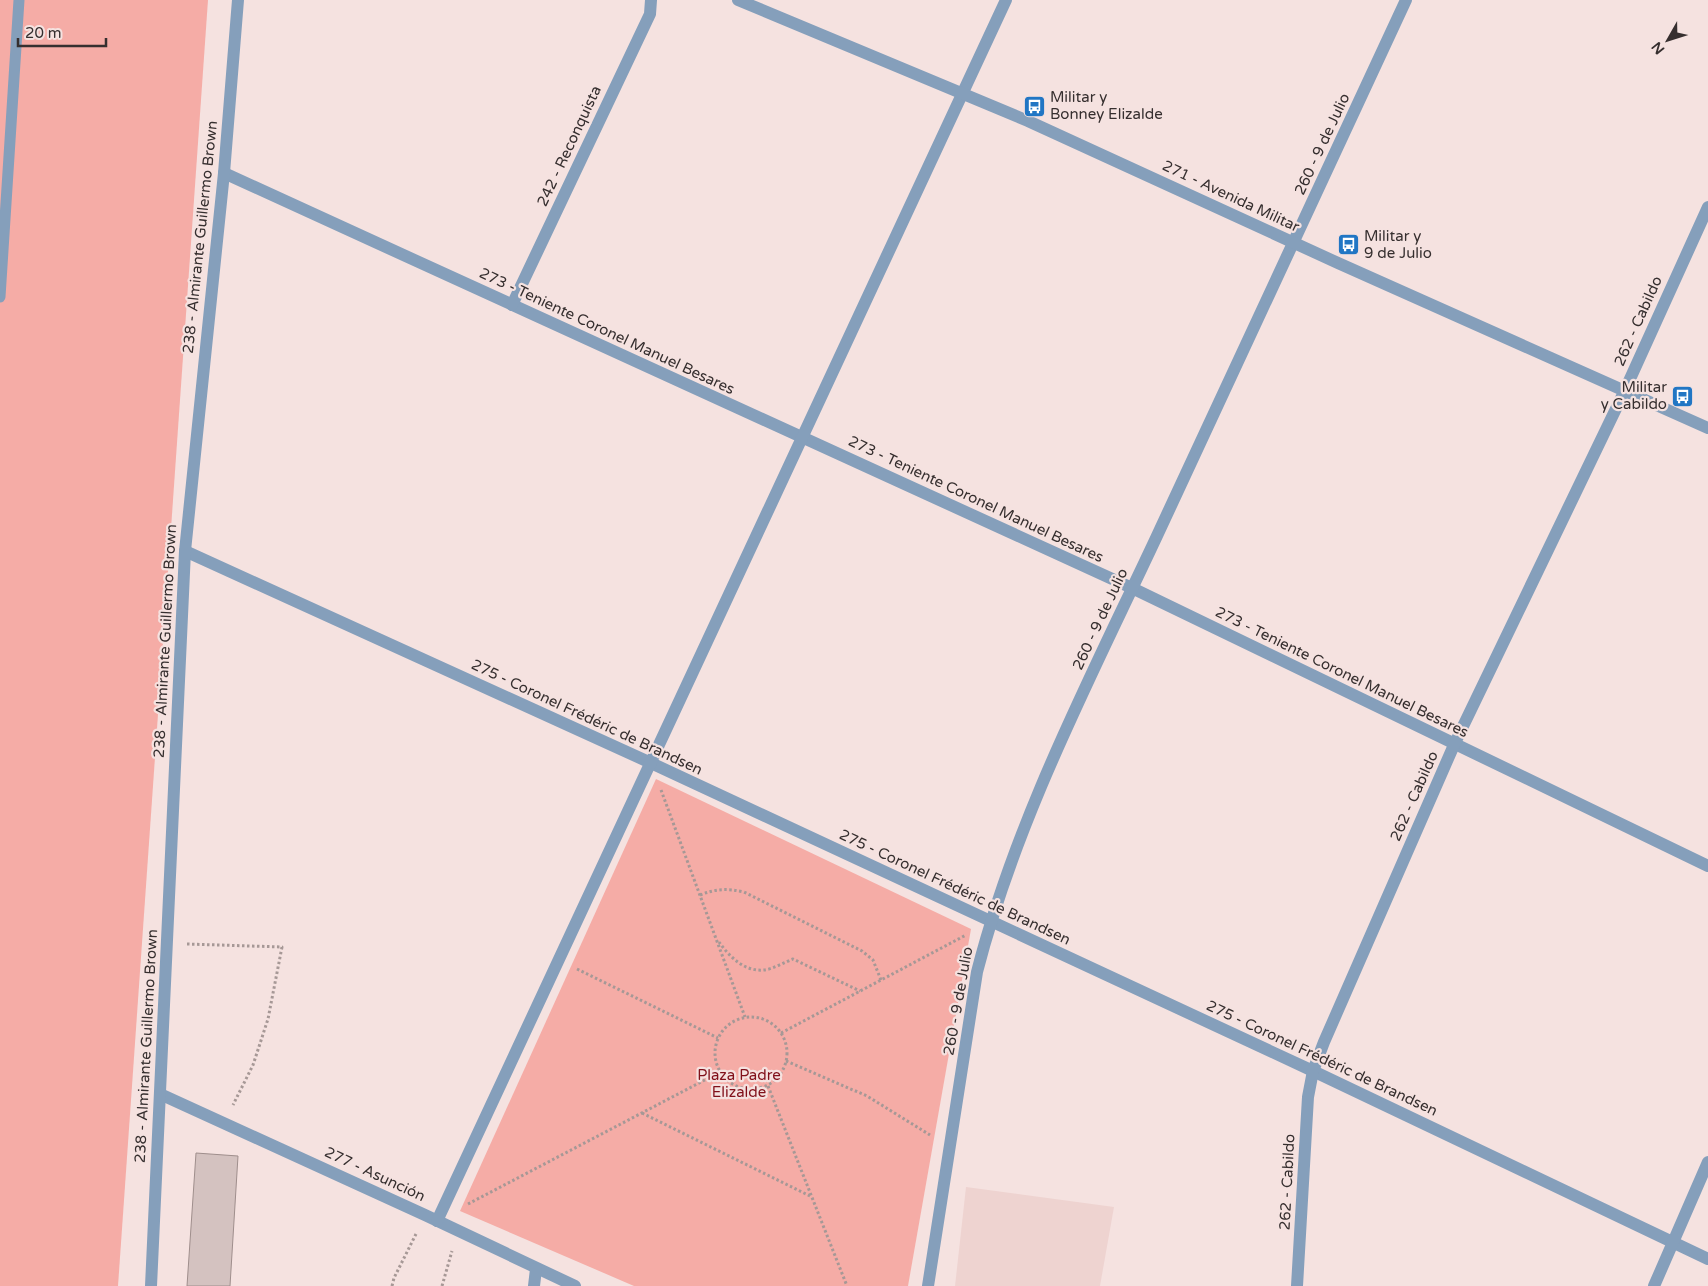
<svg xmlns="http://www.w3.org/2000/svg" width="1708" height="1286" font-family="'Varela Round',sans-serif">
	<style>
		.built { fill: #eed3d0 }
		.green { fill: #f5aca6 }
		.building { fill: #d4c2c0; stroke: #9f8e8c }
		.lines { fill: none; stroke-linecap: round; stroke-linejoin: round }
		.path { stroke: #a69896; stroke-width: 3; stroke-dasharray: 2.5 2.5; stroke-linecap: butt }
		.service { stroke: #859fbb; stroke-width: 11 }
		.minor { stroke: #859fbb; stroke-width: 12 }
		.tertiary { stroke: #859fbb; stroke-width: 12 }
		.labels { text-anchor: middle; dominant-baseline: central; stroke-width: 4.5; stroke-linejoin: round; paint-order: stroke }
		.poi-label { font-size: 15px; fill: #362f2f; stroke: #f5e2e0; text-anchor: start }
		.street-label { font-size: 15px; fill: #362f2f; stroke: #f5e2e0 }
		.park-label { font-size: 15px; fill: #81101a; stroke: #f5e2e0 }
	</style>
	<rect width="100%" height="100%" fill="#f5e2e0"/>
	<!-- built -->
	<path class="built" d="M966,1187L1114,1207L1100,1286H955Z"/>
	<!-- green -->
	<g class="green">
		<path d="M0,0H208L118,1286H0Z"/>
		<path d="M656,779L971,929L908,1286H634L460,1211Z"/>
	</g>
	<!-- building -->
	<path class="building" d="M196,1153L238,1156L230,1286H187Z"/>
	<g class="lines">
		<!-- path -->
		<g class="path">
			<path d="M661,790L745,1017"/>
			<path d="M700,895C715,889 727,888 744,892L862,951L873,960L881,980"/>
			<path d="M719,942C729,956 744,972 764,970C773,969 785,962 793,959L860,991"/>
			<path d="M187,944L282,947L268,1019L253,1065L233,1105"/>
			<path d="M577,969L718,1038"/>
			<circle cx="751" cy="1053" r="36"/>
			<path d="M781,1033L966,935"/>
			<path d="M786,1061L867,1096L930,1135"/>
			<path d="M768,1086L847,1286"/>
			<path d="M642,1113L810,1196"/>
			<path d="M468,1204L720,1072"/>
			<path d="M392,1286L394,1278L416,1234"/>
			<path d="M442,1286L452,1251"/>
		</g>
		<!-- service -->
		<path class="service" d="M0,297L19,0"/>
		<!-- minor -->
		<g class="minor">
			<path d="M224,173L1132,588L1708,866"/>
			<path d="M512,305L650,14L651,0"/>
			<path d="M185,551L651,763L1313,1071L1708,1259"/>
			<path d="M160,1094L425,1215L575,1286"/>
			<path d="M437,1221L1006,0"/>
			<path d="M151,1286L185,551L224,173L238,0"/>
			<path d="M534,1286L536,1269"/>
			<path d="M928,1286L977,972C1016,820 1090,679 1156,538C1240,359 1324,180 1406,0"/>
			<path d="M1297,1286L1308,1097L1313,1071L1324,1042L1454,745L1625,390L1708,207"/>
			<path d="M1654,1286L1708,1162"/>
		</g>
		<!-- tertiary -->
		<path class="tertiary" d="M738,0L1028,121L1338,263L1708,428"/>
	</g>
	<!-- icons -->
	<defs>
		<symbol id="bus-square" viewBox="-11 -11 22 22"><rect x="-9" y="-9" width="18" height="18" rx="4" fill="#2176c4" stroke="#f5e2e0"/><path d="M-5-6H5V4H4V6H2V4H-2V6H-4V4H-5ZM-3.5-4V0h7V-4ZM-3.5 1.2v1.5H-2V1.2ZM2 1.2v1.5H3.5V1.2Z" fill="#fff"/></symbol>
	</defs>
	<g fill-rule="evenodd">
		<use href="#bus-square" x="1022" y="94" width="25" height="25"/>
		<use href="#bus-square" x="1336" y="232" width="25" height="25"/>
		<use href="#bus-square" x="1670" y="384" width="25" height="25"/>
	</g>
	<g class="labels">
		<!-- poi labels -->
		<g class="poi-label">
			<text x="1050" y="97">Militar y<tspan x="1050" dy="17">Bonney Elizalde</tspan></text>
			<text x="1364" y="236">Militar y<tspan x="1364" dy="17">9 de Julio</tspan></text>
			<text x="1667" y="387" text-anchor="end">Militar<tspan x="1667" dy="17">y Cabildo</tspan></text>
		</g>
		<!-- street labels -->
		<g class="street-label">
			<text transform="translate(1322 144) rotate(-65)">260 - 9 de Julio</text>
			<text transform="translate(569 146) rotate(-65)">242 - Reconquista</text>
			<text transform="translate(1231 196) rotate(25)">271 - Avenida Militar</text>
			<text transform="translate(200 237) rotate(-84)">238 - Almirante Guillermo Brown</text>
			<text transform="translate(1638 321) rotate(-66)">262 - Cabildo</text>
			<text transform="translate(607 331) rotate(25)">273 - Teniente Coronel Manuel Besares</text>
			<text transform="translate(976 499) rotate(25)">273 - Teniente Coronel Manuel Besares</text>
			<text transform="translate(1100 619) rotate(-65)">260 - 9 de Julio</text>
			<text transform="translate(165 641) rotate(-87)">238 - Almirante Guillermo Brown</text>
			<text transform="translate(1342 672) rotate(26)">273 - Teniente Coronel Manuel Besares</text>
			<text transform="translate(587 717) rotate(25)">275 - Coronel Frédéric de Brandsen</text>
			<text transform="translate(1414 796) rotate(-66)">262 - Cabildo</text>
			<text transform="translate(955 887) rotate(25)">275 - Coronel Frédéric de Brandsen</text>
			<text transform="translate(958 1001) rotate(-80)">260 - 9 de Julio</text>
			<text transform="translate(146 1046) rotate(-87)">238 - Almirante Guillermo Brown</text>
			<text transform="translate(1322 1058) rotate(25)">275 - Coronel Frédéric de Brandsen</text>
			<text transform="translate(375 1174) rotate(25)">277 - Asunción</text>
			<text transform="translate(1287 1182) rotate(-87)">262 - Cabildo</text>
		</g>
		<!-- park labels -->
		<g class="park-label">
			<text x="739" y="1075">Plaza Padre<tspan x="739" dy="17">Elizalde</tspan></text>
		</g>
	</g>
	<!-- north arrow -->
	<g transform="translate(1668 40) rotate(231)" stroke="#f5e2e0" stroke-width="4" paint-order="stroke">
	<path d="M0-4L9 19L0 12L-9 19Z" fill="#362f2f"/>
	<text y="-8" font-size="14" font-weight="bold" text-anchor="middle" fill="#362f2f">N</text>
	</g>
	<!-- scale -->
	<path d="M18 38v8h88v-8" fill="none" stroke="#362f2f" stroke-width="2.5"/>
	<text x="25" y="38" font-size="15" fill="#362f2f" stroke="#f5e2e0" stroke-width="4" paint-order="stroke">20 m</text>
</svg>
